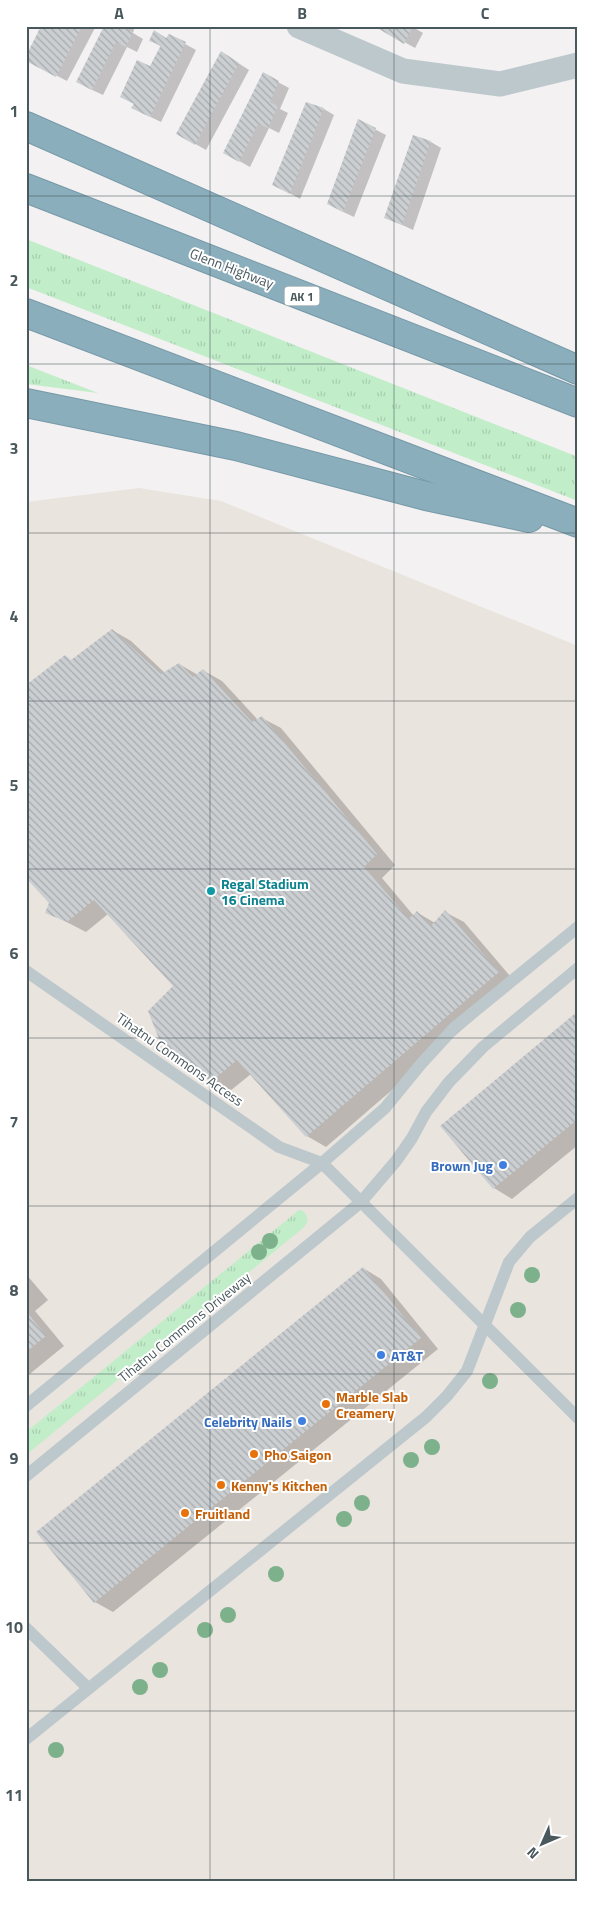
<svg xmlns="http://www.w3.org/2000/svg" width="604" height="1907" font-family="'Titillium Web',sans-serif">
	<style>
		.commercial { fill: #eae4de }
		.grass { fill: url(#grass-tufts) }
		.shadow { fill: #0003 }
		.building { fill: url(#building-back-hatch) }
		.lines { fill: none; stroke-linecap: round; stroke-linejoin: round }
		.highway-casing { stroke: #7699a8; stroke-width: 30 }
		.lane { stroke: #bdc8cc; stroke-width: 12 }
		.street { stroke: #bdc8cc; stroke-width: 25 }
		.highway { stroke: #8baebc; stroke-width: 28 }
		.tree { fill: #7db18b }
		.grid { fill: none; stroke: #49585d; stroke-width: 1; stroke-opacity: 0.55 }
		.culture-dot { fill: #0f9aa8; stroke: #fff; stroke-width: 2 }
		.shop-dot { fill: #3f7fe0; stroke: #fff; stroke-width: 2 }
		.food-dot { fill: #e8710a; stroke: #fff; stroke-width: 2 }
		.labels { text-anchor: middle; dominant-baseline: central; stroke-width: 4; stroke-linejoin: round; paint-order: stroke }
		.shield { fill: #fff; stroke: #808a8e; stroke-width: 1 }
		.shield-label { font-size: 12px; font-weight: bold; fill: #49585d }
		.street-label { font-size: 14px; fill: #49585d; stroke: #fff }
		.culture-label { font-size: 14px; font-weight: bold; fill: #0d838f; stroke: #fff; text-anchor: start }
		.shop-label { font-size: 14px; font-weight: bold; fill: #366cbe; stroke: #fff; text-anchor: end }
		.food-label { font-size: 14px; font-weight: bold; fill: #c56008; stroke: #fff; text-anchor: start }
		.neatline { fill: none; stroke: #49585d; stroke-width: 2 }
		.grid-label { font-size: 16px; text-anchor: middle; font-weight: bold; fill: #49585d }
	</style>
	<defs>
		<pattern id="grass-tufts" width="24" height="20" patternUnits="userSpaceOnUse" patternTransform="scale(1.25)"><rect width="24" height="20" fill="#c2edc9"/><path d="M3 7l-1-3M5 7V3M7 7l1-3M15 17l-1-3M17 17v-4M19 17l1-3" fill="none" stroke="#a8cdaf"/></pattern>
		<pattern id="building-back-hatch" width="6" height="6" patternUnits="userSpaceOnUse" patternTransform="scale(1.25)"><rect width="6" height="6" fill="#cbcfd2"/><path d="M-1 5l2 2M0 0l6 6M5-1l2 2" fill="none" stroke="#a7abae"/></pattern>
	</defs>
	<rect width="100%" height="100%" fill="#f3f1f1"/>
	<!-- commercial -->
	<path class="commercial" d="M139,488L221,501L578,646V1881H26V502Z"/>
	<!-- grass -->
	<g class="grass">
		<path d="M26,239L578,457V501L26,287Z"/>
		<path d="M26,365L98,393L26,384Z"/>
		<path d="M299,1210L303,1211C309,1217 309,1222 303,1228L26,1455V1432Z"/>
	</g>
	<!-- shadow -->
	<g class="shadow">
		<path d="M42,26H96L67,81L36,65Z"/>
		<path d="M105,26H135L133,33L143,39L137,52L127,47L103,95L88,88Z"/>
		<path d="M376,26H411L423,33L415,48Z"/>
		<path d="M169,35L196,50L161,122L132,108L162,47L151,41L167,39Z"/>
		<path d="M232,59L249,70L206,150L178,134Z"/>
		<path d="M263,74L289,88L280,109L288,113L279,133L269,128L250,167L225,153Z"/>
		<path d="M307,104L324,109L334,115L300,199L284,190Z"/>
		<path d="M359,121L386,135L354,217L339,210Z"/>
		<path d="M413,136L431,142L441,148L413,230L385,217Z"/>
		<path d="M112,630L131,641L165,673L179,664L198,675L204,671L222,681L258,720L262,718L281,728L395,865L382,878L414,916L418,913L435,923L445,912L464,922L516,983L326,1147L307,1136L251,1074L230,1091L211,1080L174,986L108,914L86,932L47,912L51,902L72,661Z"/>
		<path d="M578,1013V1145L512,1199L494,1188L442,1126Z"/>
		<path d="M363,1268L381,1279L438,1349L113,1612L95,1602Z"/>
		<path d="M26,1274L48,1300L35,1311L64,1346L26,1377Z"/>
	</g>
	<!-- building -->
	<g class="building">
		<path d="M41,26H82L56,77L26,61V56Z"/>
		<path d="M104,26H122L133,32L126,47L116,42L92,90L76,82Z"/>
		<path d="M374,26H413L404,44Z"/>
		<path d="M154,30L166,38L169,34L186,42L150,117L131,108L134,104L120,97L137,60L150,66L161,45L149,41Z"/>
		<path d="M221,51L239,63L195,145L176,134Z"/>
		<path d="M263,72L279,81L270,102L278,106L268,128L258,124L239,162L223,153Z"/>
		<path d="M306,102L324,108L290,194L272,185Z"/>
		<path d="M358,119L376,128L343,212L327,204Z"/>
		<path d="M413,135L431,141L402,225L384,218Z"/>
		<path d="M112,629L161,674L179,663L193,677L203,669L252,722L262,716L377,854L364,867L409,919L417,911L431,926L445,910L499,972L306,1137L237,1060L211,1082L180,1060L159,1039L148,1011L173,986L94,900L67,922L45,913L49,903L26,878V685L65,655L71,660Z"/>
		<path d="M578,1011V1119L493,1189L440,1126Z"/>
		<path d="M363,1267L421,1338L94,1603L36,1532Z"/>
		<path d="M26,1311L46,1336L26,1352Z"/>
	</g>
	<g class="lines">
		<defs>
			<g id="highway">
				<path d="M26,126L578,370"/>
				<path d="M26,188L578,403"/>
				<path d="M26,313L578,523"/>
				<path d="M26,403L236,446L426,496L529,518"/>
			</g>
		</defs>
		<!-- highway casing -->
		<use href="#highway" class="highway-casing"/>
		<!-- lane -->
		<g class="lane">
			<path d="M26,971L279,1147L322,1163L578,1418"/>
			<path d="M26,1406L322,1163L385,1108L421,1064L454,1028L578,927"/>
			<path d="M26,1476L361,1202L396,1161L412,1138L426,1112L449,1082L483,1047L578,968"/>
			<path d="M26,1628L88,1688"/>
			<path d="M26,1739L426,1417L447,1396L467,1371L509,1262L530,1237L578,1198"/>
		</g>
		<!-- street -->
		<path class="street" d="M299,26L403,71L500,84L578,65"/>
		<!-- highway -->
		<use href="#highway" class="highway"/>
	</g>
	<!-- trees -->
	<g class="tree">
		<circle cx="270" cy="1241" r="8"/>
		<circle cx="259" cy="1252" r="8"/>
		<circle cx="532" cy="1275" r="8"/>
		<circle cx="518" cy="1310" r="8"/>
		<circle cx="490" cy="1381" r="8"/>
		<circle cx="432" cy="1447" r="8"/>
		<circle cx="411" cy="1460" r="8"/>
		<circle cx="362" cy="1503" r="8"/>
		<circle cx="344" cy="1519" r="8"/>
		<circle cx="276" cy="1574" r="8"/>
		<circle cx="228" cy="1615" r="8"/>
		<circle cx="205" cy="1630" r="8"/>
		<circle cx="160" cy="1670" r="8"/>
		<circle cx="140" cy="1687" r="8"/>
		<circle cx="56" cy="1750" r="8"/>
	</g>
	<!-- grid -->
	<path class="grid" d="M210,26V1881M394,26V1881M26,196H578M26,364H578M26,533H578M26,701H578M26,869H578M26,1038H578M26,1206H578M26,1374H578M26,1543H578M26,1711H578"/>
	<!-- markers -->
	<circle class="culture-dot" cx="211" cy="891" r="5"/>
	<g class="shop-dot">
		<circle cx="503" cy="1165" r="5"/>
		<circle cx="381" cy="1355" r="5"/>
		<circle cx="302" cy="1421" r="5"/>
	</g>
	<g class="food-dot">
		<circle cx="326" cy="1404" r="5"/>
		<circle cx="254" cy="1454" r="5"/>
		<circle cx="221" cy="1485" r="5"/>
		<circle cx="185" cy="1513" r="5"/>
	</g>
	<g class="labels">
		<!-- shield labels -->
		<rect class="shield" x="284.5" y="286.5" width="35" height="19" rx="4"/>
		<g class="shield-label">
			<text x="302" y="296">AK 1</text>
		</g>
		<!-- street labels -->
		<g class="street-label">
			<text transform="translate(232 268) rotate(21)">Glenn Highway</text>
			<text transform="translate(180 1059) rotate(35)">Tihatnu Commons Access</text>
			<text transform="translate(184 1327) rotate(-39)">Tihatnu Commons Driveway</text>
		</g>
		<!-- culture labels -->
		<g class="culture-label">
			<text x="221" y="883">Regal Stadium<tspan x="221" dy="16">16 Cinema</tspan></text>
		</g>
		<!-- shop labels -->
		<g class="shop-label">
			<text x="493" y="1165">Brown Jug</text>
			<text x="391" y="1355" text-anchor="start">AT&amp;T</text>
			<text x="292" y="1421">Celebrity Nails</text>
		</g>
		<!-- food labels -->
		<g class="food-label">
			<text x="336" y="1396">Marble Slab<tspan x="336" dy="16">Creamery</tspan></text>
			<text x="264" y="1454">Pho Saigon</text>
			<text x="231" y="1485">Kenny's Kitchen</text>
			<text x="195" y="1513">Fruitland</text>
		</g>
	</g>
	<!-- border -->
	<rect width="604" height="1907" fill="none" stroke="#ffffff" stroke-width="55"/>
	<!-- north arrow -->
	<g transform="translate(542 1844) rotate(225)" stroke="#ffffff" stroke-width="4" paint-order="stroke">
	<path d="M0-4L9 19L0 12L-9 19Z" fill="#49585d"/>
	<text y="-8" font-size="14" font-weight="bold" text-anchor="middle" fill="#49585d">N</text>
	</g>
	<rect x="28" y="28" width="548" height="1852" class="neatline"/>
	<g class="grid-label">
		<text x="119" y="19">A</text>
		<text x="302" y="19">B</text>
		<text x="485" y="19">C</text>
		<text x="14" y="117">1</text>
		<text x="14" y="286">2</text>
		<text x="14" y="454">3</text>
		<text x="14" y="622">4</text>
		<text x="14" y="791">5</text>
		<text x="14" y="959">6</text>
		<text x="14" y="1128">7</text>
		<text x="14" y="1296">8</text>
		<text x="14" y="1464">9</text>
		<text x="14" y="1633">10</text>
		<text x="14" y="1801">11</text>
	</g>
</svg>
